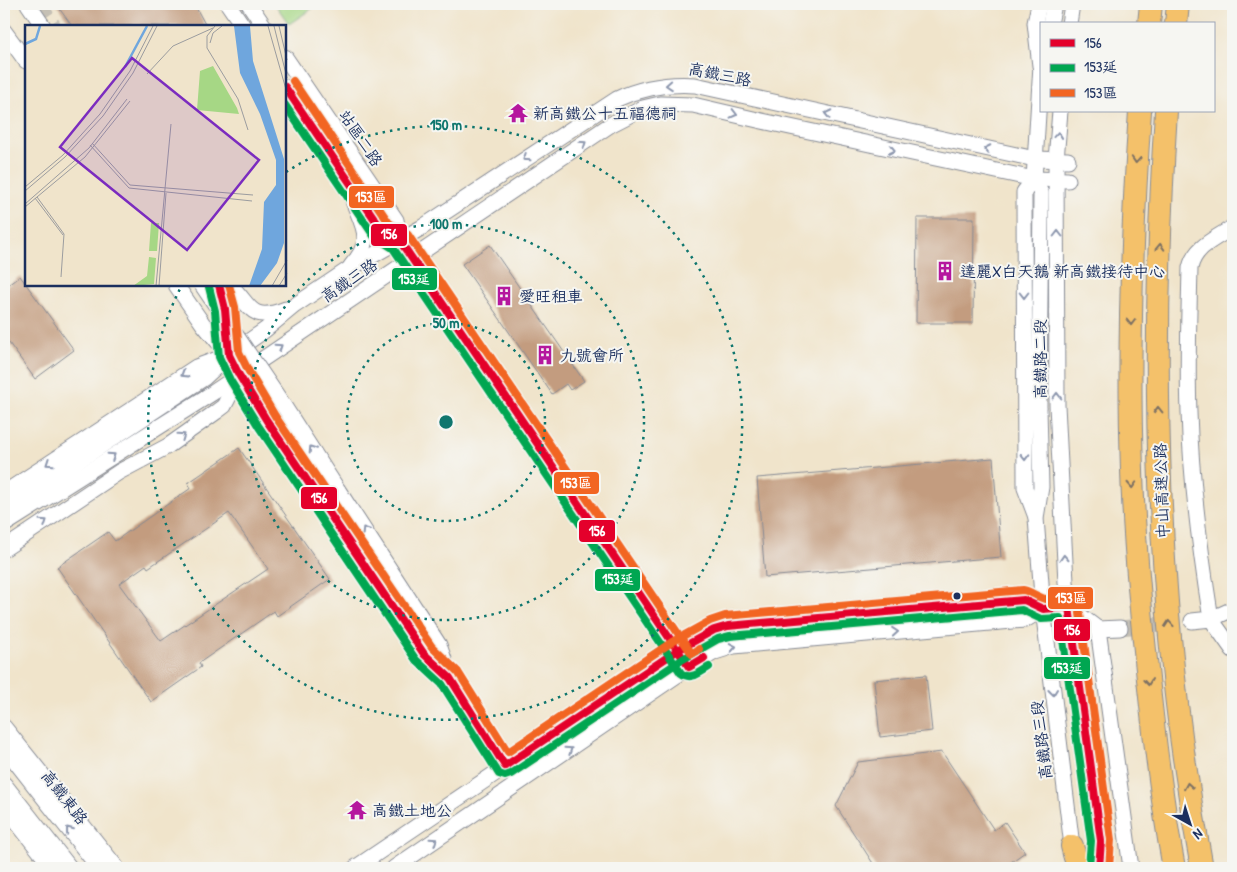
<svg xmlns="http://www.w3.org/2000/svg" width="1237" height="872" font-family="'Patrick Hand','LXGW WenKai TC',sans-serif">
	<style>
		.green { fill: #a6d785; stroke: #608372 }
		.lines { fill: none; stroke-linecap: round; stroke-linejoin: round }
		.stream { stroke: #6fa6dd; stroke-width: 4 }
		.building { fill: #c39c7f; fill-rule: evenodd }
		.minor-tunnel { stroke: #c5c0b5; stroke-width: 15; stroke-dasharray: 15 8; stroke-linecap: butt }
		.minor-casing { stroke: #868a94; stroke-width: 17 }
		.highway-casing { stroke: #868a94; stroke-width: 24 }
		.minor { stroke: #fff; stroke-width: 15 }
		.highway { stroke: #f4c16b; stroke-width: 22 }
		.minor-bridge-casing { stroke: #868a94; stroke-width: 17; stroke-linecap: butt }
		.minor-bridge { stroke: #fff; stroke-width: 15 }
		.bus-1-casing { stroke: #f6f6f2; stroke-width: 11 }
		.bus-2-casing { stroke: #f6f6f2; stroke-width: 11 }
		.bus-3-casing { stroke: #f6f6f2; stroke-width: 11 }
		.bus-1 { stroke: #e4002b; stroke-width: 8 }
		.bus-2 { stroke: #00a651; stroke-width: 8 }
		.bus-3 { stroke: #f26522; stroke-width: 8 }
		.oneway { stroke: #8d97ae }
		.oneway2 { stroke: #7d7164 }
		.ring { fill: none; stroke: #0f766e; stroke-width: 2.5; stroke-dasharray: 2.5 5 }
		.bus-dot { fill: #1b2f5e; stroke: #f6f6f2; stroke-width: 2 }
		.labels { text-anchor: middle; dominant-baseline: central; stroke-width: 4; stroke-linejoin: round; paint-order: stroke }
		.street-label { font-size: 16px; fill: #1b2f5e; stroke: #f6f6f2 }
		.poi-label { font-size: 16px; fill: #1b2f5e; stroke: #f6f6f2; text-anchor: start }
		.inset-river { fill: none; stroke: #6fa6dd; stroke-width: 2.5 }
		.inset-road { fill: none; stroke: #9b9c9f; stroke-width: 1 }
		.view { fill: #7b2cbf; fill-opacity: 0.15; stroke: #7b2cbf; stroke-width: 2.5 }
		.inset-edge { fill: none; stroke: #1b2f5e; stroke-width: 2.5 }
		.centre { fill: #0f766e; stroke: #f6f6f2; stroke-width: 2.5 }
		.ring-label { font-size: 15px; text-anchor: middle; font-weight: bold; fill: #0f766e; stroke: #f6f6f2; stroke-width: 4; stroke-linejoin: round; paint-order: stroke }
		.line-badge { stroke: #f6f6f2; stroke-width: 2 }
		.badge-label { font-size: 14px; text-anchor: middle; font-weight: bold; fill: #fff }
	</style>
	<rect width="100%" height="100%" fill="#f6f6f2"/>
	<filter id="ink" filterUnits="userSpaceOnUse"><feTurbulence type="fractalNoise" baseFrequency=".02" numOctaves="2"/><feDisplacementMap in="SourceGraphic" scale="10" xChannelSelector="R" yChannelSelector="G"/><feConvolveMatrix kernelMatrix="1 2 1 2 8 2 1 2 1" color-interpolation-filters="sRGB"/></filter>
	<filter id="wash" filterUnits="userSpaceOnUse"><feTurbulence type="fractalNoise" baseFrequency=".0096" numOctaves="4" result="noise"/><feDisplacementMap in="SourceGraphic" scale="20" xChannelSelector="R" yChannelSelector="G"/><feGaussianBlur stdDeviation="1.12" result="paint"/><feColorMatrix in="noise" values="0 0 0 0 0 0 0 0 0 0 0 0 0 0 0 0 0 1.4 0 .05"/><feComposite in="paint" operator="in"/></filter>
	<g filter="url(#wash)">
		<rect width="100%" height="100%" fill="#f0e4cb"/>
		<!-- green -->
		<path class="green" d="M275,4H319L289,24Z"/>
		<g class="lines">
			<!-- stream -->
			<path class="stream" d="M1233,790L1230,800L1233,824"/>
		</g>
		<g id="blocks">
			<!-- building -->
			<g class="building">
				<path d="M56,4H194L206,26H72Z"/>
				<path d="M917,218H974L973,323H916Z"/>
				<path d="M490,245L584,381L570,390L566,384L552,394L462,264Z"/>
				<path d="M20,276L74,350L35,379L4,336V288Z"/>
				<path d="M239,448L330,579L277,616L274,611L199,663L201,667L151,702L57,567L108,532L115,541L191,488L188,483ZM229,513L268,569L161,641L119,584L146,565L148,568Z"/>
				<path d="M993,458L1001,557L765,577L757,478Z"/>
				<path d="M926,675L932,731L880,737L874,680Z"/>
				<path d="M942,752L994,830L1005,822L1025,852L1011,862L1016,868H876L836,806L858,762Z"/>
			</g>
		</g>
	</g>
	<g filter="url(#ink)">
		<use href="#blocks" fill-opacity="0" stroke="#868a94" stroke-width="1"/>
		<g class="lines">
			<!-- minor-tunnel -->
			<g class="minor-tunnel">
				<path d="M39,4L54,26"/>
				<path d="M1120,628L1192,621"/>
			</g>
			<defs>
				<g id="minor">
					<path d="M28,4L43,26"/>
					<path d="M228,4L243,26"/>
					<path d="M249,4L264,26"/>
					<path d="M1039,4L1035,23L1040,66"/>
					<path d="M1050,24L1054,4"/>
					<path d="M1069,24L1072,4"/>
					<path d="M4,31L26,61"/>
					<path d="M285,57L396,220L400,241"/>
					<path d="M1041,65L1034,179L1041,193L1039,408L1041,487L1036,518L1043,609L1072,846L1071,856"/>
					<path d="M285,87L382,230L400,241L683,657"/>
					<path d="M1060,111L1056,160L1057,405L1066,582L1103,850"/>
					<path d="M1034,179L1024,192L1025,488L1036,517"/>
					<path d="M1233,227C1215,239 1195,246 1190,268C1189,315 1187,364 1189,412C1191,482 1200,550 1211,619L1233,609"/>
					<path d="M351,266C374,240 364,229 353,201"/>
					<path d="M176,285L203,324L229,355L267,421L424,654L450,678L509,773"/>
					<path d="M219,285L225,309L226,323"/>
					<path d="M230,285C251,304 249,324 286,309"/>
					<path d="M338,490L439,645L450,677"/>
					<path d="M4,493L196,367L223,357"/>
					<path d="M4,510L204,378L229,355L265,330L294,306L349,269L421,228L617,99C643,87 667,83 695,85L1035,159L1068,160"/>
					<path d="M4,525L214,392L610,125L643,108L660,104L693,105L762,121L1034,179L1068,180"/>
					<path d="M4,549L119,472L168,446L216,412L224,406L239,377"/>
					<path d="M1069,607L1098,629L1120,628"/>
					<path d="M1192,621L1211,619L1233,650"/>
					<path d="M1098,629L1131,868"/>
					<path d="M4,727L117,868"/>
					<path d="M4,747L99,868"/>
					<path d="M4,784L70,868"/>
					<path d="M4,806L53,868"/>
					<path d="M355,868L678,650L714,630L728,626L1024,600L1043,609L1069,607"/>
					<path d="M394,868L689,667L715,652L734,646L1025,620L1043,609"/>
				</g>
				<g id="highway">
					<path d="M1149,24L1151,4"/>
					<path d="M1176,24L1178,4"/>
					<path d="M1140,111C1132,230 1128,351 1132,470C1134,549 1142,627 1151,706C1157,760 1164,814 1174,868"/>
					<path d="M1166,111C1150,364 1155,619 1202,868"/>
					<path d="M1072,846L1078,868"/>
					<path d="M1099,868L1101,841"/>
				</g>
			</defs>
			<!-- minor casing -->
			<use href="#minor" class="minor-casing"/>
			<!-- highway casing -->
			<use href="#highway" class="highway-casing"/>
			<!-- minor -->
			<use href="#minor" class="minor"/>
			<!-- highway -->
			<use href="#highway" class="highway"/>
			<defs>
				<path id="minor-bridge" d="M202,285L282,403L338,490"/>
			</defs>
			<!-- minor-bridge casing -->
			<use href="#minor-bridge" class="minor-bridge-casing"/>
			<!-- minor-bridge -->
			<use href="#minor-bridge" class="minor-bridge"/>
			<defs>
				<g id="bus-1">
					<path d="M285,87L382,230L400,241L689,667L704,658"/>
					<path d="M219,285L225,309L229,355L239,375L267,421L424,654L450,678L505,766L678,650L714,630L728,626L1024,600L1043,609L1069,607L1101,841L1099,868"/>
				</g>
				<g id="bus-2">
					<path d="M285,105L374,236L393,248L681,673C691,681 700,672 709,667"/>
					<path d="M209,287L215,311L219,357L230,380L259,427L416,660L442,684L499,774L505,776L511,774L683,659L718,639L730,636L1022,610L1041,619L1060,618L1091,841L1089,867"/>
				</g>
				<g id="bus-3">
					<path d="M293,81L389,223L408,235L692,654L699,649"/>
					<path d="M229,285L235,307L239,352L248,370L275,416L432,647L458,672L508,752L672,642L710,621L725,616L1023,590C1031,591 1038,598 1046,599C1058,600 1074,591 1079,606L1111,840L1109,868"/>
				</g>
			</defs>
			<!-- bus-1 casing -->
			<use href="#bus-1" class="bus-1-casing"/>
			<!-- bus-2 casing -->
			<use href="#bus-2" class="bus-2-casing"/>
			<!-- bus-3 casing -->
			<use href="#bus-3" class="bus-3-casing"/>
			<!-- bus-1 -->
			<use href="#bus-1" class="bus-1"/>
			<!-- bus-2 -->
			<use href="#bus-2" class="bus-2"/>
			<!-- bus-3 -->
			<use href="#bus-3" class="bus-3"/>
		</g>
		<!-- one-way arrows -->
		<defs><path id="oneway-chevron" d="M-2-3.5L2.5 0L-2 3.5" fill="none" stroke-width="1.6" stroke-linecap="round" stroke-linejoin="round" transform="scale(1.25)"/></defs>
		<g class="oneway">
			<use href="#oneway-chevron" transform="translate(669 85) rotate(176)"/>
			<use href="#oneway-chevron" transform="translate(734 114) rotate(14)"/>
			<use href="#oneway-chevron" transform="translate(828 114) rotate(-168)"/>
			<use href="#oneway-chevron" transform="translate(1058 135) rotate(-85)"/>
			<use href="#oneway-chevron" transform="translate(583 144) rotate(-34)"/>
			<use href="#oneway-chevron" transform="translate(987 149) rotate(-168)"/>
			<use href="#oneway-chevron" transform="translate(892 150) rotate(12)"/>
			<use href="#oneway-chevron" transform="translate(526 158) rotate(147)"/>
			<use href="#oneway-chevron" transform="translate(1058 234) rotate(-90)"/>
			<use href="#oneway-chevron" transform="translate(1024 295) rotate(90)"/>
			<use href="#oneway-chevron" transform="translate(279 347) rotate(-33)"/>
			<use href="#oneway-chevron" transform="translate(184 374) rotate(148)"/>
			<use href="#oneway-chevron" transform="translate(1057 396) rotate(-90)"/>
			<use href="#oneway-chevron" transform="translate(182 436) rotate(-35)"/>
			<use href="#oneway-chevron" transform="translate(312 449) rotate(-123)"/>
			<use href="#oneway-chevron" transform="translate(112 456) rotate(-33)"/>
			<use href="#oneway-chevron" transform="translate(1025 457) rotate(89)"/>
			<use href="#oneway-chevron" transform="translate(49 463) rotate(146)"/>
			<use href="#oneway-chevron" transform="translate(44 522) rotate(-34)"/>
			<use href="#oneway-chevron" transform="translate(365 530) rotate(-123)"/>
			<use href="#oneway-chevron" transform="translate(1064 558) rotate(-93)"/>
			<use href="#oneway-chevron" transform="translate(895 632) rotate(-5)"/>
			<use href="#oneway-chevron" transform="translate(733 647) rotate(-10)"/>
			<use href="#oneway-chevron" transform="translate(1053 692) rotate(83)"/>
			<use href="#oneway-chevron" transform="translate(569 750) rotate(-34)"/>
			<use href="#oneway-chevron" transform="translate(69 830) rotate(-128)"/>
			<use href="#oneway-chevron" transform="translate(434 841) rotate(-34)"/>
		</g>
		<g class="oneway2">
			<use href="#oneway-chevron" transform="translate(1136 160) rotate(94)"/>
			<use href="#oneway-chevron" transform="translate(1160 247) rotate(-88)"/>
			<use href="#oneway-chevron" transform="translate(1131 322) rotate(90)"/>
			<use href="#oneway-chevron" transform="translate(1158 410) rotate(-91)"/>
			<use href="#oneway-chevron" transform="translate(1132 485) rotate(87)"/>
			<use href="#oneway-chevron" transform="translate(1169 624) rotate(-95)"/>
			<use href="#oneway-chevron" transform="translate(1148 682) rotate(83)"/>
			<use href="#oneway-chevron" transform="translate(1188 786) rotate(-99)"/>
		</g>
	</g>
	<!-- distance rings -->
	<g class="ring">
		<circle cx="446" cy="422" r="99"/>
		<circle cx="446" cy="422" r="198"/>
		<path d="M286 172A297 297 0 1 1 181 287"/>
	</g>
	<!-- icons -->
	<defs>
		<symbol id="temple-bare" viewBox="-9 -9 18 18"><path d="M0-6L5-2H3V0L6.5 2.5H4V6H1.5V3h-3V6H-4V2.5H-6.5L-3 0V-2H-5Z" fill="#b5179e" stroke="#f6f6f2" stroke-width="2.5" paint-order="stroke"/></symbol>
		<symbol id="building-bare" viewBox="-9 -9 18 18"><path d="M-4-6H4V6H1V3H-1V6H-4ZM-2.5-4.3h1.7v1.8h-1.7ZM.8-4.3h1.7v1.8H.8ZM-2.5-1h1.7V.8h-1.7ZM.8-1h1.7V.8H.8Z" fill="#b5179e" stroke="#f6f6f2" stroke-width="2.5" paint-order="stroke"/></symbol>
	</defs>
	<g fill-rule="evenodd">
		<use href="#temple-bare" x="504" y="99" width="28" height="28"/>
		<use href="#building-bare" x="931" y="257" width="28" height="28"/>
		<use href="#building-bare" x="490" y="282" width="28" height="28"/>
		<use href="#building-bare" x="531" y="341" width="28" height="28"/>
		<use href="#temple-bare" x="343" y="796" width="28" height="28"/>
	</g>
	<!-- markers -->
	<circle class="bus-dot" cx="957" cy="596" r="4.5"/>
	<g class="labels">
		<!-- street labels -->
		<g class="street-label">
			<text transform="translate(720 74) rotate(11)">高鐵三路</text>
			<text transform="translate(361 138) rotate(56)">站區二路</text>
			<text transform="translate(349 280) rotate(-34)">高鐵三路</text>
			<text transform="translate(1040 359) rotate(-90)">高鐵路二段</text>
			<text transform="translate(1161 491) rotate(-92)">中山高速公路</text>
			<text transform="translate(1041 740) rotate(-97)">高鐵路三段</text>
			<text transform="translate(65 797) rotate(52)">高鐵東路</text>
		</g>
		<!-- poi labels -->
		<g class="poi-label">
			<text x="533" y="113">新高鐵公十五福德祠</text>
			<text x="960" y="271">達麗X白天鵝 新高鐵接待中心</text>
			<text x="519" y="296">愛旺租車</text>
			<text x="560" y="355">九號會所</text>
			<text x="372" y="810">高鐵土地公</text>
		</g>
	</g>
	<!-- overview -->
	<g transform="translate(25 25)">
		<rect width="261" height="261" fill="#f0e4cb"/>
		<path d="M188,41L212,83L214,89L172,85L175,46ZM126,198H134L132,226H124ZM124,232L131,233L129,259L108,261L122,251Z" fill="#a6d785"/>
		<path d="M209,1H225L228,36L259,134V218L252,238L235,261H224L237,224L239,177L251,160V135L235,89L215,48Z" fill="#6fa6dd"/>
		<path class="inset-river" d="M0,19L11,14L15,1M100,42L122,1"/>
		<path class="inset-road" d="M190,1L182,11V23L213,74L223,105M243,1L262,68M249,1L262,53M254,1L262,35M185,18L188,8L197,1M122,49L148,21L188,3M67,118L105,160L228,170M65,120L104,163L227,176M0,162L38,130L75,89L105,46L128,1M0,166L40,132L78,91L108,48L132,1M12,172L39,209L36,252M10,173L38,210M0,179L64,123L102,74M0,182L60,132L105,76M131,261L146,99M134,261L141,168M247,261L262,235M254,261L262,248"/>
		<path class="view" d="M107,33L234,135L162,225L35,122Z"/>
		<rect width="261" height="261" class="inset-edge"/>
	</g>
	<circle cx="446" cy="422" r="8" class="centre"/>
	<g class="ring-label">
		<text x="446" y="130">150 m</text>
		<text x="446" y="229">100 m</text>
		<text x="446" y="328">50 m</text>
	</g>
	<g class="line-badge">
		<rect x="348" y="185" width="47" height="24" rx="5" fill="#f26522"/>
		<rect x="370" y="223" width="38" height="24" rx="5" fill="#e4002b"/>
		<rect x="391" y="267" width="47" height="24" rx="5" fill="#00a651"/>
		<rect x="553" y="471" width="47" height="24" rx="5" fill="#f26522"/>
		<rect x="300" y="486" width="38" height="24" rx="5" fill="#e4002b"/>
		<rect x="578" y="519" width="38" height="24" rx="5" fill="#e4002b"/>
		<rect x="594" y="568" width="47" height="24" rx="5" fill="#00a651"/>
		<rect x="1047" y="586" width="47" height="24" rx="5" fill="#f26522"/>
		<rect x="1053" y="618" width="38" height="24" rx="5" fill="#e4002b"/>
		<rect x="1043" y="656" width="48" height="24" rx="5" fill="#00a651"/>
	</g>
	<g class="badge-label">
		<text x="371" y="202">153區</text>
		<text x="389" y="239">156</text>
		<text x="414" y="284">153延</text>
		<text x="576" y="488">153區</text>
		<text x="319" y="503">156</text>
		<text x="597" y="536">156</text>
		<text x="618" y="584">153延</text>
		<text x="1071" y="603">153區</text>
		<text x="1072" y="635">156</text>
		<text x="1067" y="673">153延</text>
	</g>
	<!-- margin -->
	<rect width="1237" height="872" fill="none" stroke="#f6f6f2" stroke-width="20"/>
	<!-- legend -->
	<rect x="1040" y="22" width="175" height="90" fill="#f6f6f2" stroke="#9ea6b7"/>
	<rect x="1050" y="39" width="25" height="8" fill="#e4002b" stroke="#9ea6b7"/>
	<text x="1084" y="48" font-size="15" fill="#1b2f5e">156</text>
	<rect x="1050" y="64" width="25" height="8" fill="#00a651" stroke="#9ea6b7"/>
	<text x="1084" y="72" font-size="15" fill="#1b2f5e">153延</text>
	<rect x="1050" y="89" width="25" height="8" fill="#f26522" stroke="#9ea6b7"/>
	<text x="1084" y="98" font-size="15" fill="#1b2f5e">153區</text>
	<!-- north arrow -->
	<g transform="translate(1190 824) rotate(141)" stroke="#f6f6f2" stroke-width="4" paint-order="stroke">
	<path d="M0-4L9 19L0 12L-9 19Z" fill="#1b2f5e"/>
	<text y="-8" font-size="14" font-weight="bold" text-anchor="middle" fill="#1b2f5e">N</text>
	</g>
</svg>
